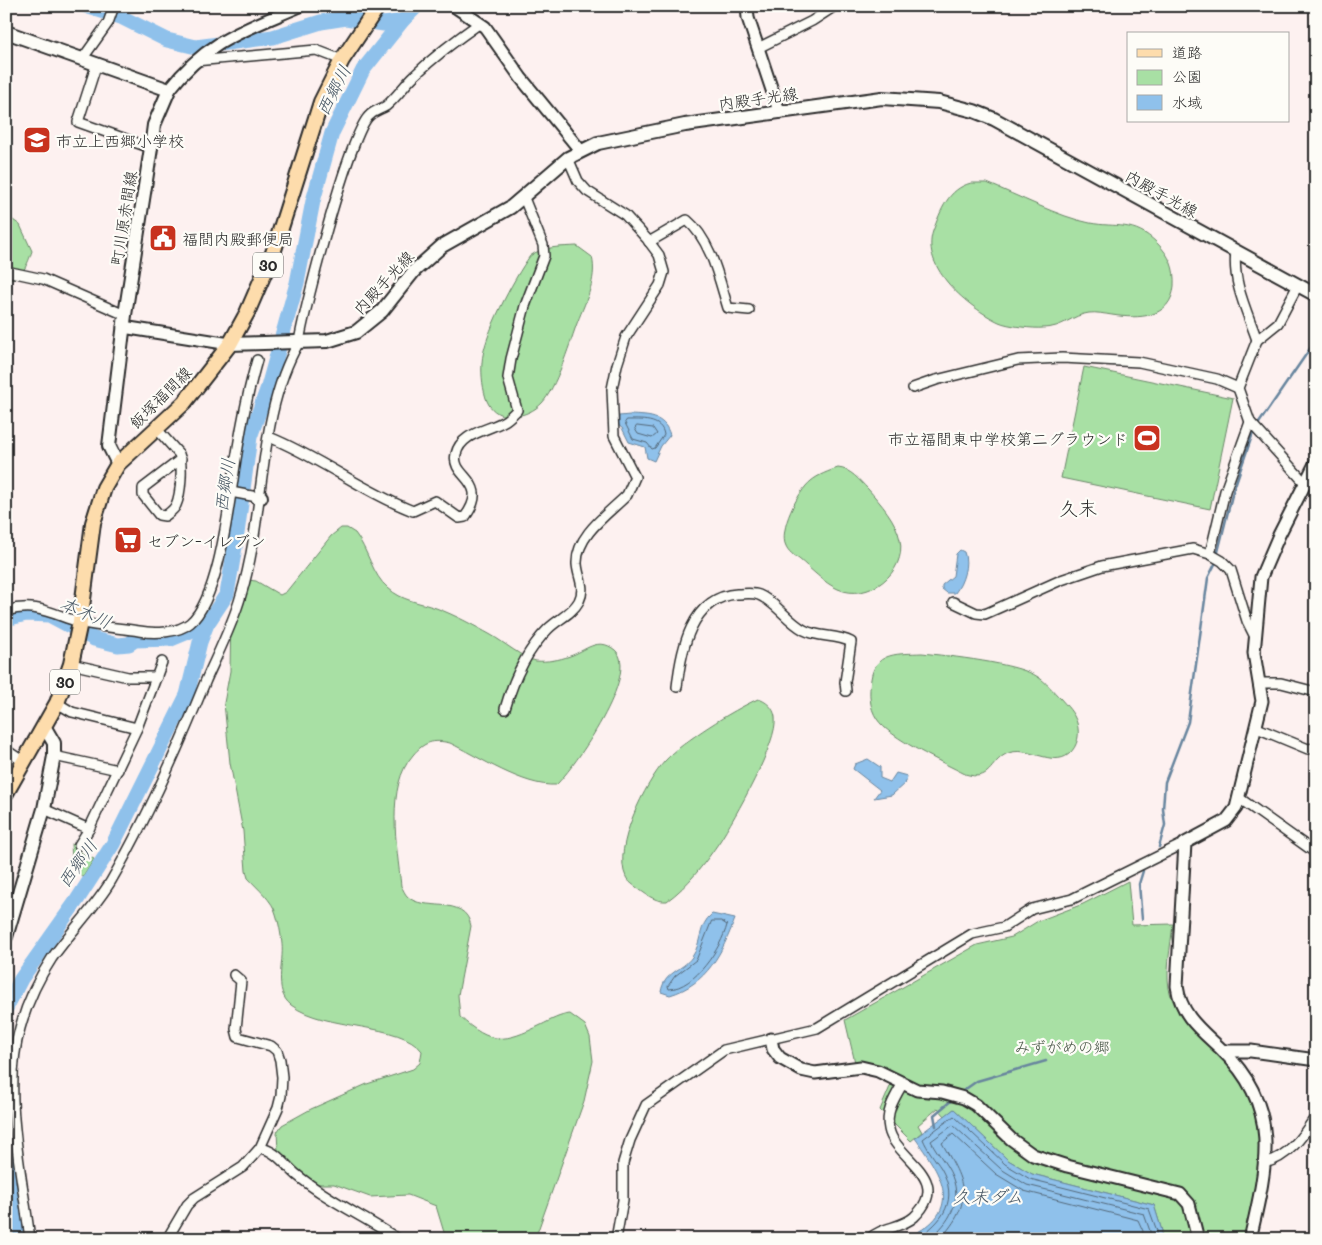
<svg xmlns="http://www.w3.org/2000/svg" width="1322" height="1245" font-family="Mali,'Klee One',sans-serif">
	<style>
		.green { fill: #a8e0a4; stroke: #6a8668 }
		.water { fill: #8fc1eb; stroke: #67859e }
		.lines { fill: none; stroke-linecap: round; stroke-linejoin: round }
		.shore { stroke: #536778; stroke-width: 1 }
		.stream { stroke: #67859e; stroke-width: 2.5 }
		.river { stroke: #8fc1eb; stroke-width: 15 }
		.minor-casing { stroke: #2b2b2b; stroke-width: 12 }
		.tertiary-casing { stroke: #2b2b2b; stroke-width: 15 }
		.secondary-casing { stroke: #2b2b2b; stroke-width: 16 }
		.primary-casing { stroke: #2b2b2b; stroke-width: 18 }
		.minor { stroke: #fdfcf7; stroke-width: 9 }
		.tertiary { stroke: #fdfcf7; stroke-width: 11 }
		.secondary { stroke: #fdfcf7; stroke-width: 12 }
		.primary { stroke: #fddcac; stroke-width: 14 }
		.labels { text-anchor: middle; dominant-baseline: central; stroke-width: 4.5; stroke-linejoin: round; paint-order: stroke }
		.shield { fill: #fdfcf7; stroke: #6a6a68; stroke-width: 1 }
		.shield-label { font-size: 15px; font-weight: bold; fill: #2b2b2b }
		.street-label { font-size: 16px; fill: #2b2b2b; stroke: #fdfcf7 }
		.poi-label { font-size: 16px; fill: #2b2b2b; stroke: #fdfcf7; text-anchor: start }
		.park-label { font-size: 16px; fill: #4a5849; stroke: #fdfcf7 }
		.water-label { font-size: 18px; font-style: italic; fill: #495865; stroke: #fdfcf7 }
		.quarter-label { font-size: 19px; fill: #2b2b2b; stroke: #fdfcf7 }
	</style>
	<rect width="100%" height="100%" fill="#fdf1f0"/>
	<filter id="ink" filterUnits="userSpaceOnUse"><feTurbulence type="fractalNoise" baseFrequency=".02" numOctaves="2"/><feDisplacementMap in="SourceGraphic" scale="10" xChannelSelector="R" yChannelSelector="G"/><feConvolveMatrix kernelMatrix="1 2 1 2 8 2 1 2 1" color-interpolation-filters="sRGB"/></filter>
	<g filter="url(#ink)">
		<!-- green -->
		<g class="green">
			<path d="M971,183H987C1017,195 1059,217 1090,223C1116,228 1134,220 1157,243C1170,256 1175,268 1174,286C1171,319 1138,319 1112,315C1105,314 1096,312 1089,313C1072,315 1063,328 1043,328C1034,329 1007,326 999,322C969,308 920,268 933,231C941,210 948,189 971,183Z"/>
			<path d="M6,215L20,225L32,251C28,263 22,281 6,279Z"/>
			<path d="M577,246L592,257C598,280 584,304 576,326C569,346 556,388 542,403C528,418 497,424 487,401C483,391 481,374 482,363C483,336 514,278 530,256C543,246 562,247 577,246Z"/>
			<path d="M1084,367L1233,398L1210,509L1061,478Z"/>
			<path d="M838,468C851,469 859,480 868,489C881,504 896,520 900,540C907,572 868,603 838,589C824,583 811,569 799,559C794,556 788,551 786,546C778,531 798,491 811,481C818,475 829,471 838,468Z"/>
			<path d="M341,528H347L355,533C368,549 372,575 388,588C402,601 419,602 436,608C455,615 473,625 491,635C502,641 524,659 536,661C547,662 559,660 570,656C585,651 598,636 615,650C641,672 575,767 556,785C524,787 479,757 450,743C433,739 424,742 413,755C385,787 397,846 401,886C403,889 405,894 407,896C423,913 465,894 471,926L458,995L460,1017C491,1045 504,1043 541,1025C551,1020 560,1015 570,1014L585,1025L590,1037L593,1061L584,1101L535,1239H446L436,1206L408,1195L370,1197L334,1184H307L290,1175L283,1167L278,1152L277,1132L282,1125L311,1109L367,1084L413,1069L420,1063L422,1051C401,1022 325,1031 291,1005C273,991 284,963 282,944C281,934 279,923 276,914C273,901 257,888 248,878L246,871L243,831L230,763L224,703L230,671L231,613L248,580L256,581L280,595L286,592L331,536Z"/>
			<path d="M922,653C948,656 1018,663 1038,677C1046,682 1053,691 1060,698C1067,706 1074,713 1077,723C1080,734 1078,746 1069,754C1052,768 1027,744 1006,754C989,763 991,782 965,774C944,763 889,738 877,719C869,707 869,693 871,679C875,651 900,654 922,653Z"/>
			<path d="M758,699C766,701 774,708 775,717C779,741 734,819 720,841C705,863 688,886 667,901C657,902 648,896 640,890C635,886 628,882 626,877C612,848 646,782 665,761C683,741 733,710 758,699Z"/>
			<path d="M71,844L82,848L80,852L94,859L83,877C71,872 72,856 71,844Z"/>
			<path d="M1128,881L1132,925L1173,924C1171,944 1164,978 1171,996C1183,1030 1215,1046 1235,1074C1245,1087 1252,1103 1256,1119C1265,1154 1251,1203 1244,1239H1160L1162,1231L1154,1205L1032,1174L1008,1160L954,1109L945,1116L938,1108L918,1125L922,1132L911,1141L880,1110L892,1082L857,1071L845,1020L977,945L1012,937L1038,921L1083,904Z"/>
		</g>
		<!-- water -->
		<g class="water">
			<path d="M630,415C648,416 664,415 670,435L661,446L654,461L647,458L645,447L629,442L622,428L618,425L619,416Z"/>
			<path d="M960,550L964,552C969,564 963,583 955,593H947L942,589V585L953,576L956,554Z"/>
			<path d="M868,759L880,767V778L890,782L896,773L907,776L906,782L892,795L874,798L880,790L853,769L855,764Z"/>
			<path d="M712,914L735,919C722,953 707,984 670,995L661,992C664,972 682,971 692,957C702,943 698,925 712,914Z"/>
			<path d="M954,1109L1008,1160L1032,1174L1154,1205L1162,1231L1160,1239H899C904,1237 910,1236 914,1234C966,1208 938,1171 915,1138Z"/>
		</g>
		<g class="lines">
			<!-- shore -->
			<g class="shore">
				<path d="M627,420C640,420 662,418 664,435L655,448L652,449L647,443L633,439L625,423Z"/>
				<path d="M637,426L653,428L657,434L652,438L638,434L635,429Z"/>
				<path d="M712,921H721L727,925C721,948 695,988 669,989L668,986L675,976L696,960Z"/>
				<path d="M916,1239C944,1221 959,1200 941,1168C935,1159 927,1149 923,1139L954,1116L1005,1164L1030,1179L1149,1209L1157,1231L1156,1239"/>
				<path d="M928,1239C946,1227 961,1205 954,1182C950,1167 938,1155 931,1141L953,1125L1001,1169L1027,1185L1144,1214L1150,1231V1239"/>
				<path d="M940,1239C975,1201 965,1183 942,1143L953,1134L996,1174L1024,1191L1138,1220L1143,1231L1142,1239"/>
			</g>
			<!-- stream -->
			<g class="stream">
				<path d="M1257,426L1316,340"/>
				<path d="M1159,847L1165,825L1163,809L1165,782L1188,722L1208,578L1215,564L1233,491L1254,430"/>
				<path d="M1142,919L1139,884L1143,871"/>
				<path d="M960,1093L977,1081L1046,1061"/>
				<path d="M936,1126L934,1115L952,1100"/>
			</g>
			<!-- river -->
			<g class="river">
				<path d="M86,6L121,17L167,40L196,47L273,37L321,22L346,18L384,24L402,21"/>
				<path d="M6,619L26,614L49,615L94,639L118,645L129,644L135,640L171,639L207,624"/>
				<path d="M6,1008L21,979L77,900L113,844L187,695L200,642L207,624L227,594L236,541L250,437L268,387L297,283L313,201L332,133L363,70L402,21L417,6"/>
				<path d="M6,1152L18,1239"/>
			</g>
			<defs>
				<g id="minor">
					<path d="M758,48L812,21L835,6"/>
					<path d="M83,58L108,23L114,6"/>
					<path d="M195,61L316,50L342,60"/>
					<path d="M97,63L78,122L151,148"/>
					<path d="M649,242L687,220C711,240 719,279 728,308L749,310"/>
					<path d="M1236,252C1232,282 1247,311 1257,340"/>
					<path d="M6,271L43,279L125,315"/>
					<path d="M1298,285L1278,323L1257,340L1238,388L1250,422L1305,483"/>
					<path d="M913,388L936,380L1018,360L1062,358L1139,362L1217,379L1238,388"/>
					<path d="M156,428L179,454C183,465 181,494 176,505C174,510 169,513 165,516L159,515L143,495V488L181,459"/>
					<path d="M269,437C319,457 362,491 413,511L435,501L459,518L465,517C492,480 450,478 456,454C461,432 489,431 506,420C510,417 514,413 517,410L508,378L511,359L525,306L544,256L543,245L524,198"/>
					<path d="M231,492L257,497"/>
					<path d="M1210,554L1225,491L1250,422"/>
					<path d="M953,602L976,613L985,614L1061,580L1102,566L1193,549L1210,554L1222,561L1231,570L1247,621L1254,635"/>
					<path d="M6,611C36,602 52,614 79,622C98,627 120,628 139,631C155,634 178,633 190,623C221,597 230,493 237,453C242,422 248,391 257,360"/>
					<path d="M71,664L128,677H157"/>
					<path d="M1259,683H1281L1316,692"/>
					<path d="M677,687C681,650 691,597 737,594C744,594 752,592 759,595C776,602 787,621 804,630C819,638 836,634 851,642L845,682L846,691"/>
					<path d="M57,703L72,712L137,728"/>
					<path d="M505,709C513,681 527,650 548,629C558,619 572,614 579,601C586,587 578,578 577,564C576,535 608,514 627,495L635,477L614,436L612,389L617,365L626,337L660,285L664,272L659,255L647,239L625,215L587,191L578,181L568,158"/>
					<path d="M1257,728L1308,749L1316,748"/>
					<path d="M6,750L24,762"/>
					<path d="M54,756L118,770"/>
					<path d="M1239,798L1316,853"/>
					<path d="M44,809L89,829L137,728L162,662"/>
					<path d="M79,845L89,829"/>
					<path d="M234,975L241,981L236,1029L238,1037L271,1046L277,1051L280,1060L282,1077L281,1096L278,1108L260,1148"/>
					<path d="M1264,1163C1288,1158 1303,1136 1316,1116"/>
					<path d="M30,1239C22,1175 2,1090 20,1028C27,1003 38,979 52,958C71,931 94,909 111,881C148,817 178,749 206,680C218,653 233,624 241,595C266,515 256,416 299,342C304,310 350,130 370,115C374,111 381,109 386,106C397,97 405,84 415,75C435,56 457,39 480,23"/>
					<path d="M167,1239L187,1205L194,1198L243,1167L260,1148C276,1150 286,1166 297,1175C327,1200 365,1217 398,1239"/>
					<path d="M616,1239L623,1200V1163L630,1140L646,1105L724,1050L817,1028L972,934L1004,927L1032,909L1072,899L1185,843"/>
					<path d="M869,1239C881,1227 902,1228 914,1217C955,1178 894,1158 889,1129C885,1112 895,1097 903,1083"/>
				</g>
				<g id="tertiary">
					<path d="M454,6L485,27L521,78L580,150"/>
					<path d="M747,6L748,18L779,111"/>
					<path d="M169,90C208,40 245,30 300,6"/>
					<path d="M123,327L230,344"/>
					<path d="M771,1039L773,1049L780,1058L801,1070L815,1073L861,1067L878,1071L917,1090L942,1092L964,1098L976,1105L1011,1139L1033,1155L1067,1166L1180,1194L1189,1204L1198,1239"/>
					<path d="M1224,1051H1251L1316,1060"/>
					<path d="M1250,1239C1267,1166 1282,1107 1222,1050C1201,1030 1181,1016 1177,986L1185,843L1226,821L1236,808L1262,701L1254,653L1261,577L1279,535L1316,462"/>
				</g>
				<g id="secondary">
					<path d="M6,32L169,90L154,125L151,148L125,315L109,446L118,464"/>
					<path d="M230,344L327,341L356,332L382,311L414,271L442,246L511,207L568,158L598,143L685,125L882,98L939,102L974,111L994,119L1316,295"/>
					<path d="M257,497H261"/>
					<path d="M6,937L44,809L54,756V743L44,726"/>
				</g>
				<path id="primary" d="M6,793L57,703L71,664L80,622L93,523L104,488L118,464L184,403L230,344L247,313L273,253L321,102L342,60L378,6"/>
			</defs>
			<!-- minor casing -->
			<use href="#minor" class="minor-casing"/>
			<!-- tertiary casing -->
			<use href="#tertiary" class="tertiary-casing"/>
			<!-- secondary casing -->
			<use href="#secondary" class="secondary-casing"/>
			<!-- primary casing -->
			<use href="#primary" class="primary-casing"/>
			<!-- minor -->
			<use href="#minor" class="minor"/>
			<!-- tertiary -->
			<use href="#tertiary" class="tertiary"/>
			<!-- secondary -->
			<use href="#secondary" class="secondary"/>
			<!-- primary -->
			<use href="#primary" class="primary"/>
		</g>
	</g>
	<!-- icons -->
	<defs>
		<symbol id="school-square" viewBox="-11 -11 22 22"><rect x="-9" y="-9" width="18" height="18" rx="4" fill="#c8321e" stroke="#fdfcf7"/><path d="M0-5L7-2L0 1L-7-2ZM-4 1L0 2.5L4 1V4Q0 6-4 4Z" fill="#fff"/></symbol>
		<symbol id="civic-square" viewBox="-11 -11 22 22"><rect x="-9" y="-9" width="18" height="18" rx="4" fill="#c8321e" stroke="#fdfcf7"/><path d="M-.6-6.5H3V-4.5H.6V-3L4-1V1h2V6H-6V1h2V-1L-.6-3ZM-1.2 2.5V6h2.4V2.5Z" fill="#fff"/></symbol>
		<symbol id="stadium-square" viewBox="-11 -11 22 22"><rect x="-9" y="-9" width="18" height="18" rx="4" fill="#c8321e" stroke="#fdfcf7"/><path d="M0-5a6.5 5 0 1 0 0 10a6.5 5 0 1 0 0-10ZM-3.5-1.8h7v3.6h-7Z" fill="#fff"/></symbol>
		<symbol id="supermarket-square" viewBox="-11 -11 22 22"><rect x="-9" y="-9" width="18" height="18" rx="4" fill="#c8321e" stroke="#fdfcf7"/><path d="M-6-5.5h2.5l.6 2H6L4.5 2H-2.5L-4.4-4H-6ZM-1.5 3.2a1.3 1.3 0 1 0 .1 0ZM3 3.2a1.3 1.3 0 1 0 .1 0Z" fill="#fff"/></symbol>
	</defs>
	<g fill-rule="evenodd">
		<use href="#school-square" x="21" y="124" width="32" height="32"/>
		<use href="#civic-square" x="147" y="222" width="32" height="32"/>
		<use href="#stadium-square" x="1131" y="422" width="32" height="32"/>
		<use href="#supermarket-square" x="112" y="524" width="32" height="32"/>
	</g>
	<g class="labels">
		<!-- shield labels -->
		<g class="shield">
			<rect x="253" y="252.5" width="30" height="25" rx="4"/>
			<rect x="50" y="669.5" width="30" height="25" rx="4"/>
		</g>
		<g class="shield-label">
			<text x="268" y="265">30</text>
			<text x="65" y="682">30</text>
		</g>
		<!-- street labels -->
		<g class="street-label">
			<text transform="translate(758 98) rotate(-8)">内殿手光線</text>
			<text transform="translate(1162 193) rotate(29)">内殿手光線</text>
			<text transform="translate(123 218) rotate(-81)">町川原赤間線</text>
			<text transform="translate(383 282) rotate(-47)">内殿手光線</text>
			<text transform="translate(160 397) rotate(-45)">飯塚福間線</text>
		</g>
		<!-- poi labels -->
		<g class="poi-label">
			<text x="56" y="140">市立上西郷小学校</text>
			<text x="182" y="238">福間内殿郵便局</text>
			<text x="1128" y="438" text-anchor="end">市立福間東中学校第二グラウンド</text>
			<text x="147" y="540">セブン-イレブン</text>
		</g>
		<!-- park labels -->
		<g class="park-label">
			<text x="1062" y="1046">みずがめの郷</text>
		</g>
		<!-- water labels -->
		<g class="water-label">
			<text transform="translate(333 90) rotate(-63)">西郷川</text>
			<text transform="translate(224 485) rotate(-82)">西郷川</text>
			<text transform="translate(86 612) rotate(23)">本木川</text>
			<text transform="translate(77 863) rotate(-55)">西郷川</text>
			<text x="988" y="1196">久末ダム</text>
		</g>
		<!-- quarter labels -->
		<g class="quarter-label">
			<text x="1078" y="507">久末</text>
		</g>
	</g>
	<!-- margin -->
	<rect width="1322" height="1245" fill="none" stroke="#fdfcf7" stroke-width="25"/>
	<rect x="12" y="12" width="1297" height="1220" fill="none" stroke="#2b2b2b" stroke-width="2" filter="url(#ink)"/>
	<!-- legend -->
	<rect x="1127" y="32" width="162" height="90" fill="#fdfcf7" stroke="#a9a8a5"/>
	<rect x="1137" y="49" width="25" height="8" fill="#fddcac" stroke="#a9a8a5"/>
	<text x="1172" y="58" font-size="15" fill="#2b2b2b">道路</text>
	<rect x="1137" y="70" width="25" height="15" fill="#a8e0a4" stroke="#a9a8a5"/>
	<text x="1172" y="82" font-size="15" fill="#2b2b2b">公園</text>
	<rect x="1137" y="95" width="25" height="15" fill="#8fc1eb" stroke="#a9a8a5"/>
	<text x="1172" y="108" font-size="15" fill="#2b2b2b">水域</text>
</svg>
